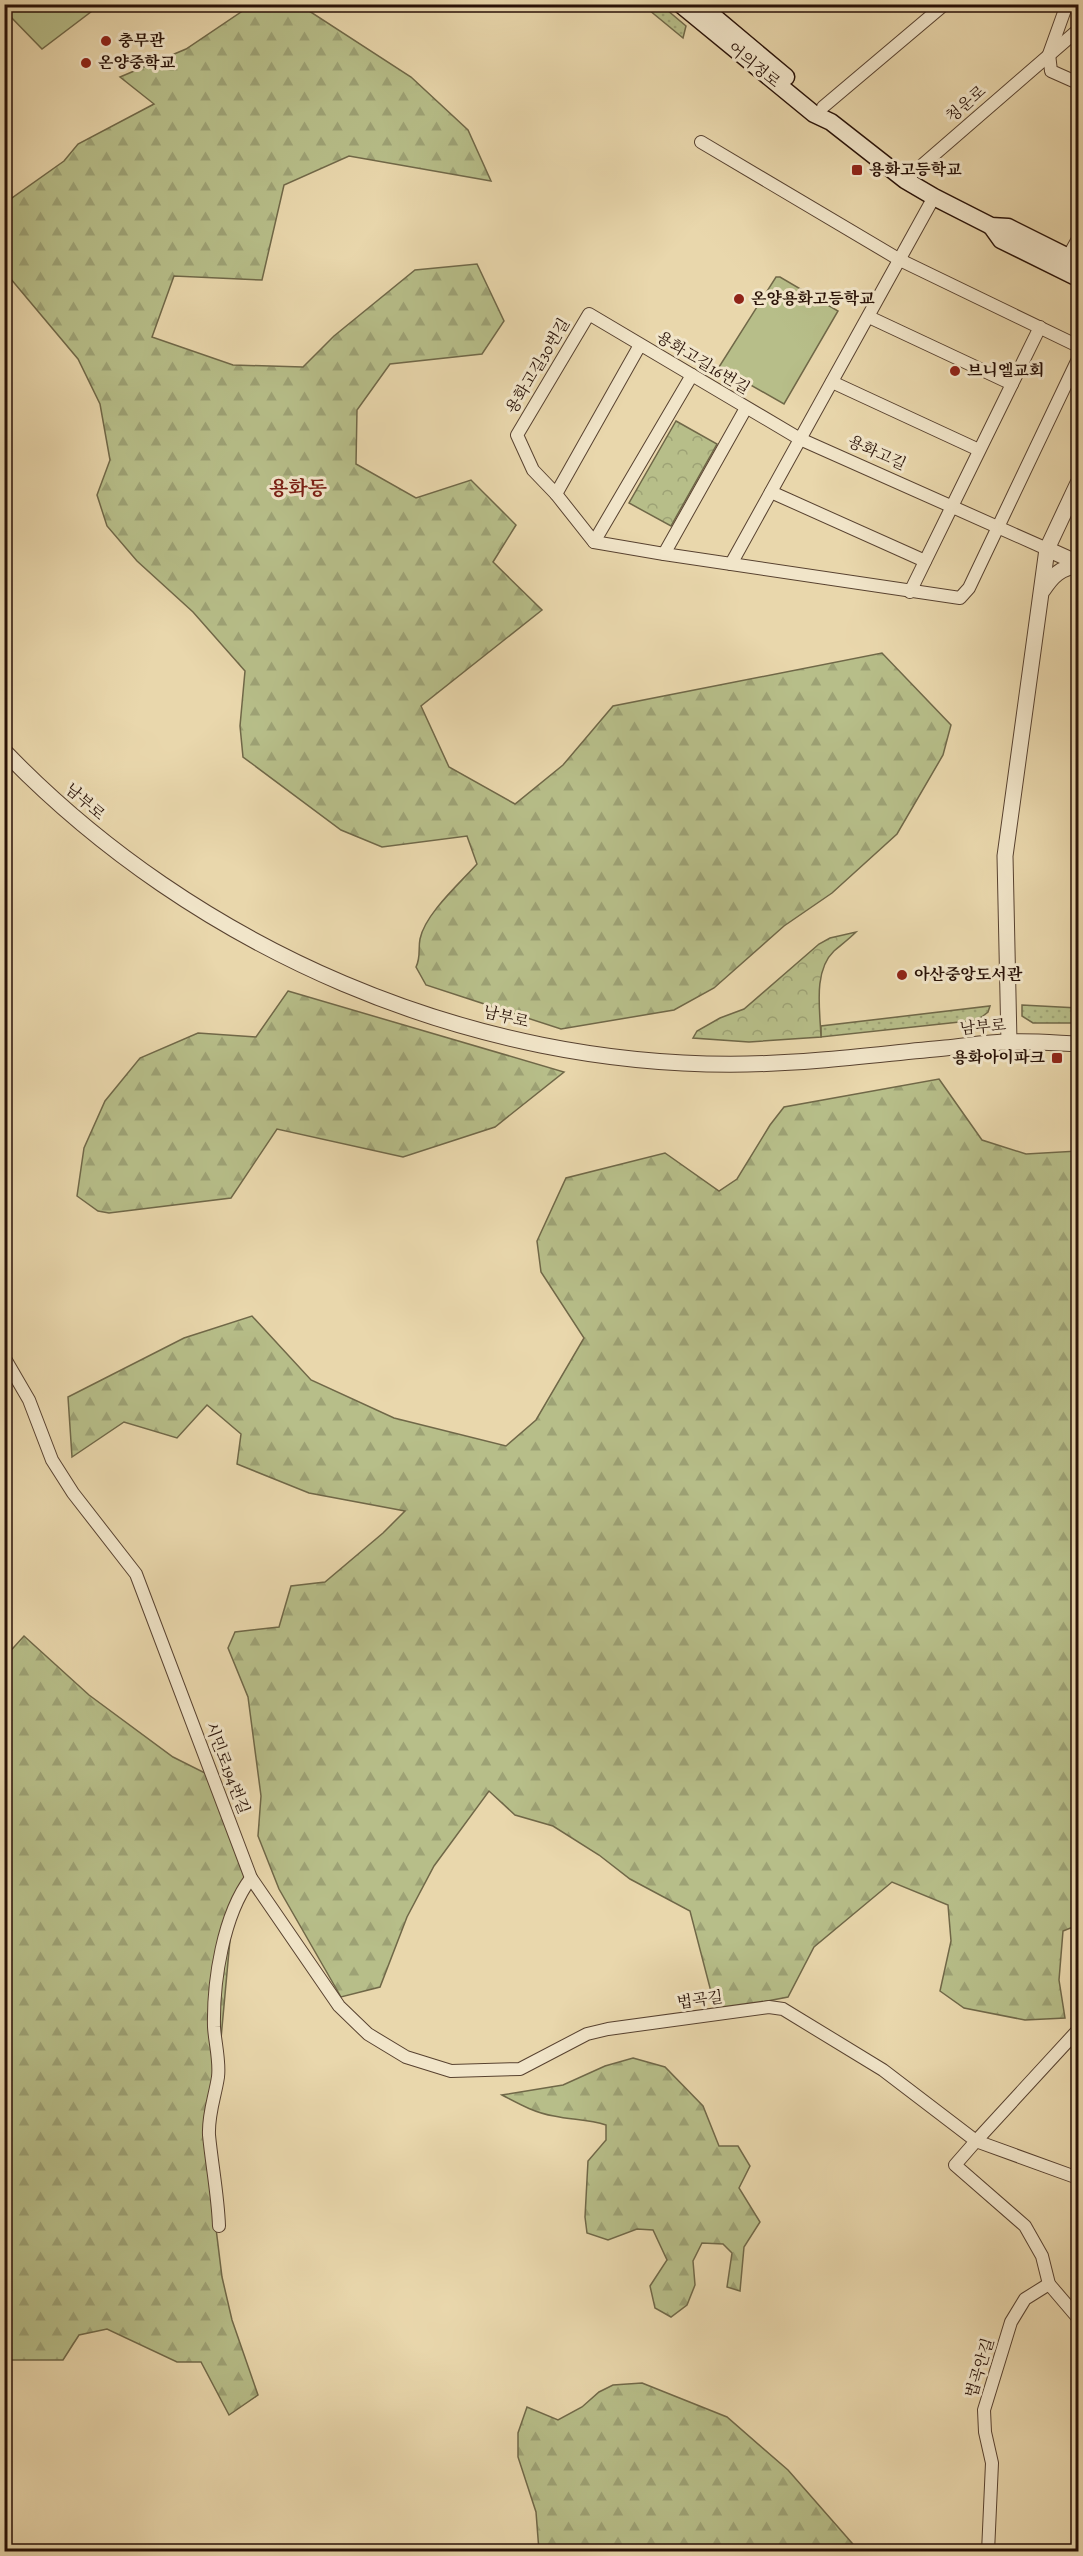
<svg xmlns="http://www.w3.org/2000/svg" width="1083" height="2556" font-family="Alegreya,'Noto Serif KR',serif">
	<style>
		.grass { fill: url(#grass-dots); stroke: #706848; stroke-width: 1.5 }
		.forest { fill: url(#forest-firs); stroke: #706848; stroke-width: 1.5 }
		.park { fill: url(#park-crowns); stroke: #706848; stroke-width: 1.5 }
		.pitch { fill: #b7be89; stroke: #706848; stroke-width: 1.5 }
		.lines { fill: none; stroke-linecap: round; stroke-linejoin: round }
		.minor-casing { stroke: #584230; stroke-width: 14 }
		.tertiary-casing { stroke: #584230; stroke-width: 17 }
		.secondary-casing { stroke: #281107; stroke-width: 19 }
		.minor { stroke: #f1e5c9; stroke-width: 12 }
		.tertiary { stroke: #f1e5c9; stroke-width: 15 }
		.secondary { stroke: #f1e5c9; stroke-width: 16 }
		.poi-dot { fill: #8f2418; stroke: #f1e5c9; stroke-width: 2 }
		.labels { text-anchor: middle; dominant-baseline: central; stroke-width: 6; stroke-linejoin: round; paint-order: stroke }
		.poi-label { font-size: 16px; font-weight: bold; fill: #281107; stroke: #f1e5c9; text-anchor: start }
		.street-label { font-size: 16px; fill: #281107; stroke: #f1e5c9 }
		.quarter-label { font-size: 20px; font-weight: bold; fill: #7a1f14; stroke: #f1e5c9 }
	</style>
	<defs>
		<pattern id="grass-dots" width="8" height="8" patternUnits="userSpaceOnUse" patternTransform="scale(1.5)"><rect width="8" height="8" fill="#b7be89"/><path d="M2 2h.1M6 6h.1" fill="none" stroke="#9da275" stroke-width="1.8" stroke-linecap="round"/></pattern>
		<pattern id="forest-firs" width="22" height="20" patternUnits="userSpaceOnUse" patternTransform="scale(1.5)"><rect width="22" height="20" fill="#b7be89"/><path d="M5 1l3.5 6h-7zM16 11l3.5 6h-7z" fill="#9da275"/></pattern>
		<pattern id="park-crowns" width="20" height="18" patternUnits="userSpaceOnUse" patternTransform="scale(1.5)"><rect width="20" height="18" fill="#b7be89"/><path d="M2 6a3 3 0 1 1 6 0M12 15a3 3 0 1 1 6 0" fill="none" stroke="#9da275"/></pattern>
	</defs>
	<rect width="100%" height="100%" fill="#e9d7ac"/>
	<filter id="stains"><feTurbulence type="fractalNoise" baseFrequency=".00333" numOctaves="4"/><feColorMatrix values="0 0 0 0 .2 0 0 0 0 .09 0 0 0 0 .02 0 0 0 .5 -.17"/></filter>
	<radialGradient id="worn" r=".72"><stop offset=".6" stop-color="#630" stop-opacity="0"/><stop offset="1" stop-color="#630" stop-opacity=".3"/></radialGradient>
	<!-- grass -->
	<g class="grass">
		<path d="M643,5H661L686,26L683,38Z"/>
		<path d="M1022,1005L1078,1008V1023H1033L1022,1016Z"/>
		<path d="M990,1006L988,1012L978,1020L821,1037V1026Z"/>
	</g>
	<!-- forest -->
	<g class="forest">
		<path d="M253,4L300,5L411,77L468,130L491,181L349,156L284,185L262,280L174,276L152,337L233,365L303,367L334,336L415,270L477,264L504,321L482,354L390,364L357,410L356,464L416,498L471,480L516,525L493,562L542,610L421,706L449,767L515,804L563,765L613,706L882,653L951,725L943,755L897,834L832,893L784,926L714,988L674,1010L561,1029L426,985L416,967C421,957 418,949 420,939C425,914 460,883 477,864L467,836L382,847L341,830L243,757L240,726L245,671L193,612L137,561L107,526L97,495L110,460L100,404L78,359L5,272V203L64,161L78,144L154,104L120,77L186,49Z"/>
		<path d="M288,991L564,1072L495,1127L403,1157L277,1129L231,1198L109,1213L98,1211L77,1196L84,1148L105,1101L140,1058L198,1033L256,1037Z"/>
		<path d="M939,1079L982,1140L1026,1154L1078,1151V1925L1063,1931L1059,1980L1065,2018L1025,2020L964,2008L940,1991L951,1941L948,1905L892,1882L814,1947L788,1997L716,2011L690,1911L630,1879L599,1855L553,1826L515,1815L489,1791L434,1866L407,1917L380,1987L341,1997L279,1889L258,1836L261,1796L248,1697L228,1648L235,1632L279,1627L291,1586L325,1582L383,1533L405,1511L309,1493L237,1464L241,1434L207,1405L177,1438L124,1422L72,1457L68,1397L184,1338L252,1316L311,1380L394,1418L506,1446L536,1420L584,1338L541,1272L537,1241L566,1178L665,1153L719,1191L737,1179L770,1125L784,1107Z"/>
		<path d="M24,1636L89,1695L173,1757L207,1774L250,1870L232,1918L211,2148L213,2204L222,2277L232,2320L258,2395L229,2415L201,2362H177L107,2329L79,2335L63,2360H5L4,1658Z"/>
		<path d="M633,2058L665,2067L703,2106L719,2146H738L750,2166L739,2188L760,2222L744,2247L740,2291L727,2287L732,2253L723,2244L702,2243L693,2261L695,2285L687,2305L671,2317L655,2308L650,2286L667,2260L653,2230L637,2229L608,2240L587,2233L585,2217L588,2161L606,2140V2125C588,2119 572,2120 554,2116C535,2113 519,2104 502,2095L563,2085L605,2066Z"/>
		<path d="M642,2383L727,2417L788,2470L859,2551H539L536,2512L518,2457V2433L527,2407L558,2420L582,2407L599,2392L613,2385Z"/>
	</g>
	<!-- park -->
	<g class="park">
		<path d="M676,421L717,444L671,526L629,503Z"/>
		<path d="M856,932C849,939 841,945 834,951C813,971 820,1010 821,1037L749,1042L693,1038L697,1031L720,1018L744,1009L819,944L830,938Z"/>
	</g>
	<!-- pitch -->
	<g class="pitch">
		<path d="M4,5L5,4L100,5L42,49L8,14Z"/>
		<path d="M776,277H780L838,311L784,404L719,367Z"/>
	</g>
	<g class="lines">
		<defs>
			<g id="minor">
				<path d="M1067,4L1049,54L1051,71L1078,83"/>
				<path d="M823,107L945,4"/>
				<path d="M701,142L900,260L1078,346"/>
				<path d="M905,180L1078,30"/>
				<path d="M1068,257L1078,239"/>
				<path d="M869,317L1012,384"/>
				<path d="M640,345L556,494L533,470L517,435L589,314L800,439L1047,549"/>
				<path d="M832,382L979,450"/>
				<path d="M771,492L925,561"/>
				<path d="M556,494L594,542L664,554L746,408"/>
				<path d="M594,542L692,375"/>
				<path d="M664,554L960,598L969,588L1078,359"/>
				<path d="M731,564L934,197"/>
				<path d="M910,592L1040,327"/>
				<path d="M4,1357L29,1400L52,1460L73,1493L136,1574L251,1878L339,2006L368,2034L406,2057L451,2071L520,2069L587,2034L608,2029L769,2007L783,2009L883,2070L976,2141L955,2165L1025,2226L1042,2256L1049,2284L1078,2318"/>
				<path d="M1078,2030L976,2141L1078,2178"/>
				<path d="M219,2226C218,2196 212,2166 209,2135C208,2114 215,2097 218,2077C220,2061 215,2043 214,2027C213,1981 223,1915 251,1878"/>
				<path d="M988,2552L992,2463L985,2432L984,2410L1011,2322L1025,2299L1049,2284"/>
			</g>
			<g id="tertiary">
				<path d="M1047,549L1078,563"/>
				<path d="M1043,590C1052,576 1061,567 1078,566"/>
				<path d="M4,751C195,949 471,1069 747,1064C813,1063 879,1054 945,1048C966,1046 987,1042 1009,1042C1032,1041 1055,1043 1078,1044"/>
				<path d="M1009,1042L1005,856L1047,549L1078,483"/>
			</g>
			<g id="secondary">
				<path d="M680,4L814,114L831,122L905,180L934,197L991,226L1008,227L1078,262"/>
				<path d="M699,4L786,77"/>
				<path d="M991,226L1001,240L1078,278"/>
			</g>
		</defs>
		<!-- minor casing -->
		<use href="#minor" class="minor-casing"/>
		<!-- tertiary casing -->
		<use href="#tertiary" class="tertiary-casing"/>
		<!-- secondary casing -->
		<use href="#secondary" class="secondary-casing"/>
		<!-- minor -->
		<use href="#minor" class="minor"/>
		<!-- tertiary -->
		<use href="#tertiary" class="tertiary"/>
		<!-- secondary -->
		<use href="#secondary" class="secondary"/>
	</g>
	<!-- markers -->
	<g class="poi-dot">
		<circle cx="106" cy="41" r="6"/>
		<circle cx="86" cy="63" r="6"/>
		<rect x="851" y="164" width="12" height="12" rx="3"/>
		<circle cx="739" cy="299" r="6"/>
		<circle cx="955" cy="371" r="6"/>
		<circle cx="902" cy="975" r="6"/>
		<rect x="1051" y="1052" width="12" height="12" rx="3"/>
	</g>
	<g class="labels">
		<!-- poi labels -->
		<g class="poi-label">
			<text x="118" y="41">충무관</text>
			<text x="98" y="63">온양중학교</text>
			<text x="869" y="170">용화고등학교</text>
			<text x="751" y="299">온양용화고등학교</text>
			<text x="967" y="371">브니엘교회</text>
			<text x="914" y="975">아산중앙도서관</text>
			<text x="1045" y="1058" text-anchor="end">용화아이파크</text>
		</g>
		<!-- street labels -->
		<g class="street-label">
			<text transform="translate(754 65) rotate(39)">어의정로</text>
			<text transform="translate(966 104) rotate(-41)">청운로</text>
			<text transform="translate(703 363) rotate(31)">용화고길16번길</text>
			<text transform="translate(538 366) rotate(-59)">용화고길30번길</text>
			<text transform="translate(877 453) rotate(24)">용화고길</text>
			<text transform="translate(85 802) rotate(41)">남부로</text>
			<text transform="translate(506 1017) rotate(14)">남부로</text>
			<text transform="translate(983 1027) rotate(-5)">남부로</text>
			<text transform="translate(227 1768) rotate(69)">시민로194번길</text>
			<text transform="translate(700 2000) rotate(-8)">법곡길</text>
			<text transform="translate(980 2368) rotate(-73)">법곡안길</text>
		</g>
		<!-- quarter labels -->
		<g class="quarter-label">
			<text x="298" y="488">용화동</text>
		</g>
	</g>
	<!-- margin -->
	<rect width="1083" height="2556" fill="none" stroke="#e9d7ac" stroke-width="24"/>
	<rect x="6" y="6" width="1071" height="2544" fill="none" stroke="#281107" stroke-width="3"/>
	<rect x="12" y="12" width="1059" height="2532" fill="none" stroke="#281107" stroke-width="1.5"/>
	<rect width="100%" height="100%" filter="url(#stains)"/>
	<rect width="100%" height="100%" fill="url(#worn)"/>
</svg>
